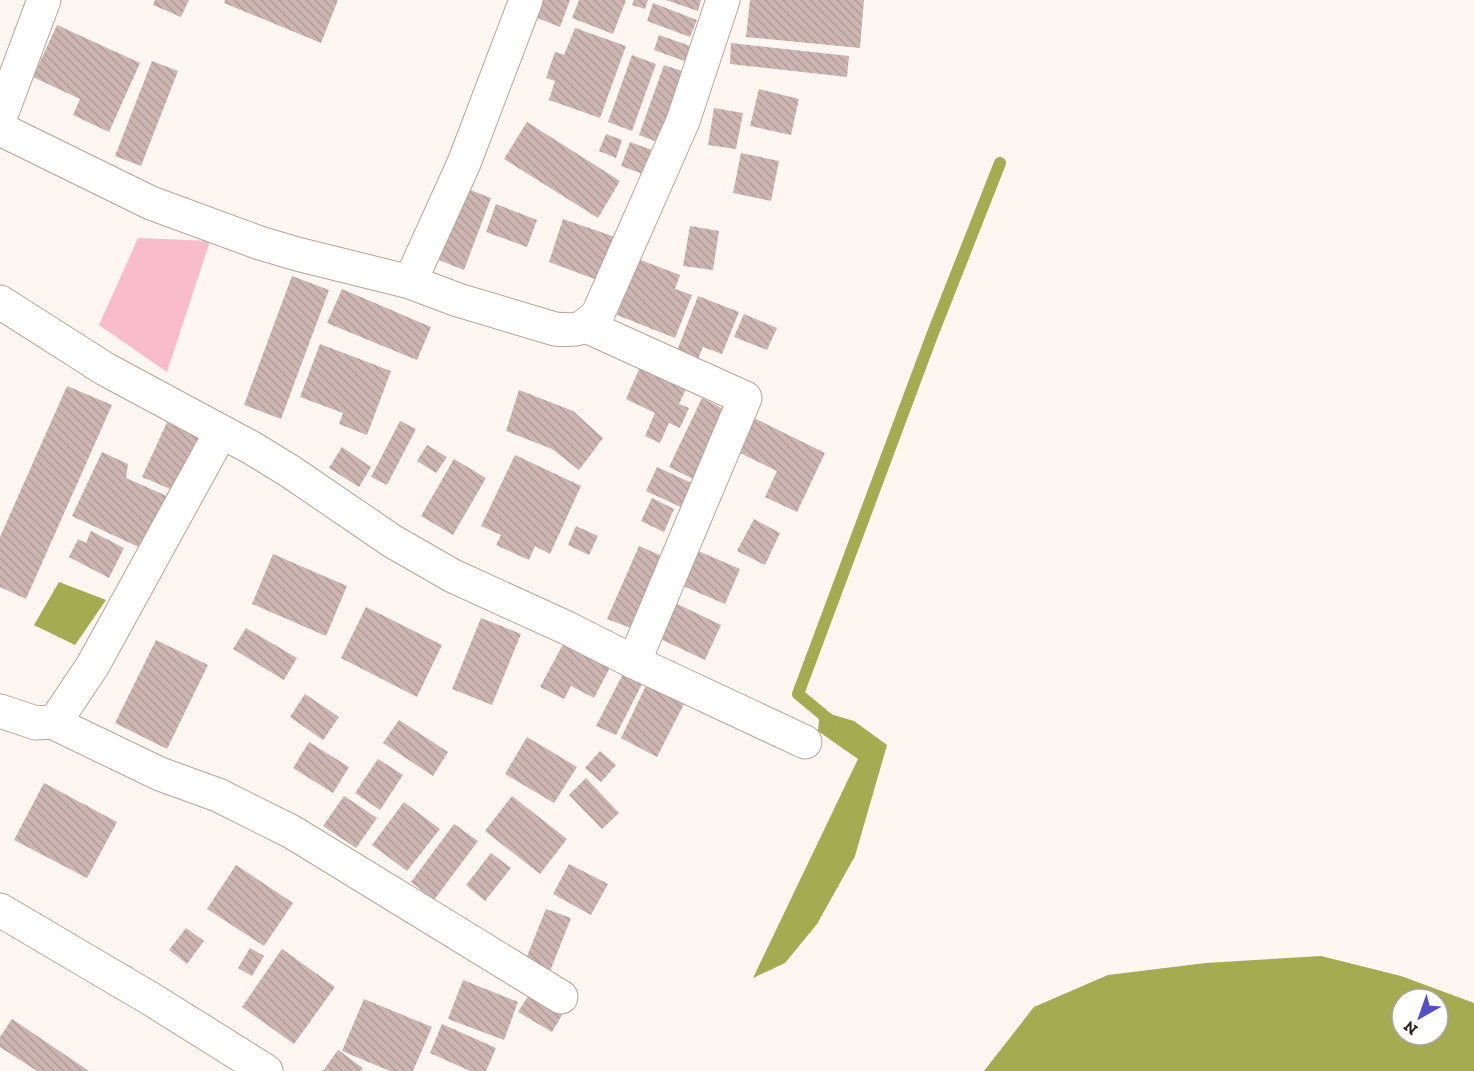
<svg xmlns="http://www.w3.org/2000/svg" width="1474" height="1071" font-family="'Zilla Slab',serif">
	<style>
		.park { fill: #f9bccb }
		.water { fill: #a4ab50; fill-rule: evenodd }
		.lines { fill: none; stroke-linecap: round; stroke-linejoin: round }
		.stream { stroke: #a4ab50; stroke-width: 12 }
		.building { fill: url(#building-back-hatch) }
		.minor-casing { stroke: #b7a598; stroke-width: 35 }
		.minor { stroke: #fff; stroke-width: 33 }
	</style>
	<defs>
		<pattern id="building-back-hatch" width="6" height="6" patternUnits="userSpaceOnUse" patternTransform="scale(1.5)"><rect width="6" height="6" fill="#cdb6b1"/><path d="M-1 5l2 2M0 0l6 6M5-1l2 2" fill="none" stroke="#b09c98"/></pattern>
	</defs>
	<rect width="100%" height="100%" fill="#fef6f0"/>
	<!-- park -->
	<path class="park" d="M138,238L210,241L167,372L99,325Z"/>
	<!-- water -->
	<g class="water">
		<path d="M59,582L106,600L75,645L34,625Z"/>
		<path d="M820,711L854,721L887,745L855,856L817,924L785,963L753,978L858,759L818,731Z"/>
		<path d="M1321,956L1401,976L1474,1003V1071H984L1034,1007L1108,975L1206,963ZM1402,999H1438V1035H1402Z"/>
	</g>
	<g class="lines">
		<!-- stream -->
		<path class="stream" d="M833,723L798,694L931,338L1000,163"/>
	</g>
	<!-- building -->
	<g class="building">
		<path d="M155,0H189L181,17L153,5Z"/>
		<path d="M225,0H338L321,43L224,3Z"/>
		<path d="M541,0H570L560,27L535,17Z"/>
		<path d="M579,0H626L613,34L572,18Z"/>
		<path d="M634,0H648L645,9L632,5Z"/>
		<path d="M666,0H701L698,11Z"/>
		<path d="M750,0H864L860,48L746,37Z"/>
		<path d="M653,3L697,20L690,37L647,21Z"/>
		<path d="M57,25L140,63L109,132L73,115L80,99L33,77Z"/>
		<path d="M575,28L626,46L600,118L549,100L555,81L546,78L555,52L564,55Z"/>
		<path d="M659,35L696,48L690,63L654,50Z"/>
		<path d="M731,43L849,56L847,77L730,64Z"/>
		<path d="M632,55L656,64L632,131L608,122Z"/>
		<path d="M152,61L178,71L141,166L115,156Z"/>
		<path d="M664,65L688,73L663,144L639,135Z"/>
		<path d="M759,89L799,99L791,135L750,126Z"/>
		<path d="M714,108L743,113L736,149L708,145Z"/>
		<path d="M527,122L620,181L598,218L504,159Z"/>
		<path d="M606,134L622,140L616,158L599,151Z"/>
		<path d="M630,142L652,150L643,174L621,166Z"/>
		<path d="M741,153L779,161L771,201L733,193Z"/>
		<path d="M465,188L491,198L464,270L439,260Z"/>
		<path d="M496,204L537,220L527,247L486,232Z"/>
		<path d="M563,219L615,237L600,281L549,262Z"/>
		<path d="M690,226L719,231L713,270L683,266Z"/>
		<path d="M638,259L680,275L675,289L692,295L675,338L617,315Z"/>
		<path d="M292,276L329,290L281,419L244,405Z"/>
		<path d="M342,289L431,327L417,360L327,323Z"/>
		<path d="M698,296L739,312L722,354L703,347L698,359L677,351Z"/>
		<path d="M744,314L777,328L767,350L734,337Z"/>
		<path d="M320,344L391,371L367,435L339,424L343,413L300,397Z"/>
		<path d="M640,367L686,389L679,404L689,408L680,428L669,423L660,443L645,436L655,413L626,399Z"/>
		<path d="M67,386L112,405L26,599L0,587V537Z"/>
		<path d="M519,390L573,411L603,438L579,470L552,449L506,431Z"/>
		<path d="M702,398L729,412L697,481L669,467Z"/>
		<path d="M746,414L825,453L797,512L765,497L777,471L730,448Z"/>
		<path d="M169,418L201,433L175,491L142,477Z"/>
		<path d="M400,421L416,429L387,485L371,477Z"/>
		<path d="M427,445L447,457L436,473L417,461Z"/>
		<path d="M342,447L371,467L359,487L329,468Z"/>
		<path d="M102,452L128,464L126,478L169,497L145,550L72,516Z"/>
		<path d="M515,455L581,486L550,554L535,546L529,560L496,545L501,535L481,526Z"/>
		<path d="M454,459L486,478L453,535L421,516Z"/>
		<path d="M657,467L696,485L685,509L646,491Z"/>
		<path d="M652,498L674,509L664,532L641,521Z"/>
		<path d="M754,519L780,533L765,565L737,551Z"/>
		<path d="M576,526L598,536L589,555L568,545Z"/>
		<path d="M91,531L124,548L109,578L69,557L78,539L86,543Z"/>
		<path d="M639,546L662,556L631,628L607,619Z"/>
		<path d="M689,547L740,569L725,604L674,582Z"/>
		<path d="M273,554L347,586L326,636L252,604Z"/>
		<path d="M671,601L721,625L705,660L654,636Z"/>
		<path d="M366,607L442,645L417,697L341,658Z"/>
		<path d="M481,618L521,634L492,705L452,689Z"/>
		<path d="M246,628L297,658L284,680L233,649Z"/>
		<path d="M568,635L614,660L594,698L571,686L564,699L540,687Z"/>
		<path d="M156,640L208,665L167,749L115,723Z"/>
		<path d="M626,668L645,678L616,735L596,726Z"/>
		<path d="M651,675L689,694L657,757L621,738Z"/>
		<path d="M305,694L339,717L323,740L290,717Z"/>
		<path d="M399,720L448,752L433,776L383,743Z"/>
		<path d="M527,737L577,767L554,803L505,774Z"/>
		<path d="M309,742L349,767L333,793L293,768Z"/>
		<path d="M600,751L616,765L601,782L585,768Z"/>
		<path d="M378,759L403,775L380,810L355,793Z"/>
		<path d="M586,778L619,813L602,829L569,795Z"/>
		<path d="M44,783L117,822L87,878L14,840Z"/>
		<path d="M344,796L377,818L356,848L323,826Z"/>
		<path d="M512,796L567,839L540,874L485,831Z"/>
		<path d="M404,802L440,829L407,871L372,845Z"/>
		<path d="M454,824L478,841L434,900L411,882Z"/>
		<path d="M491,853L511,868L485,901L466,885Z"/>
		<path d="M569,864L608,884L591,915L553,894Z"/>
		<path d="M236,865L293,903L264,946L207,909Z"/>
		<path d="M546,909L571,918L549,974L524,964Z"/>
		<path d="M186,928L204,941L187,964L169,950Z"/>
		<path d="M250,948L264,956L252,976L238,968Z"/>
		<path d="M282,949L335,987L294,1044L242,1007Z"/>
		<path d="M463,980L518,1002L504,1040L448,1019Z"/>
		<path d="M532,990L565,1010L552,1032L518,1012Z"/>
		<path d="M364,999L432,1027L413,1071H390L342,1051Z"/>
		<path d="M12,1019L89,1071H37L0,1047V1037Z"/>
		<path d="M442,1024L496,1048L486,1071H470L430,1053Z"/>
		<path d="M338,1050L363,1068L361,1071H323Z"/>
	</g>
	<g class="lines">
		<defs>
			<g id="minor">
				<path d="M0,118L44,0"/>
				<path d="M0,129L151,203L260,243L297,254L410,282L458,300L555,329C578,331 582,330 598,314L683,121L723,0"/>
				<path d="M410,282L464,163L526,0"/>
				<path d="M0,302L105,369L252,448L291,472L392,541L453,576L567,628L634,662L805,742"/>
				<path d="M586,326L745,398L634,662"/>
				<path d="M0,711L36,723L52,722L160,774L218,795L292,832L561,997"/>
				<path d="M52,722L57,719L93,665L221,432"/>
				<path d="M0,910L151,999L266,1071"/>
			</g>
		</defs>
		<!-- minor casing -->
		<use href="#minor" class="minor-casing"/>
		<!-- minor -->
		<use href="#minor" class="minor"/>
	</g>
	<!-- north arrow -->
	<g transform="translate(1420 1017) rotate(220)"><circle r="28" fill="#ffffff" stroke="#a9a6a4" stroke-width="1.5"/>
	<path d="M0-4.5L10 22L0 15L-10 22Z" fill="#534fc6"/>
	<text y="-9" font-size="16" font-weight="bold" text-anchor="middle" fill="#28211c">N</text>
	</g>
</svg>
